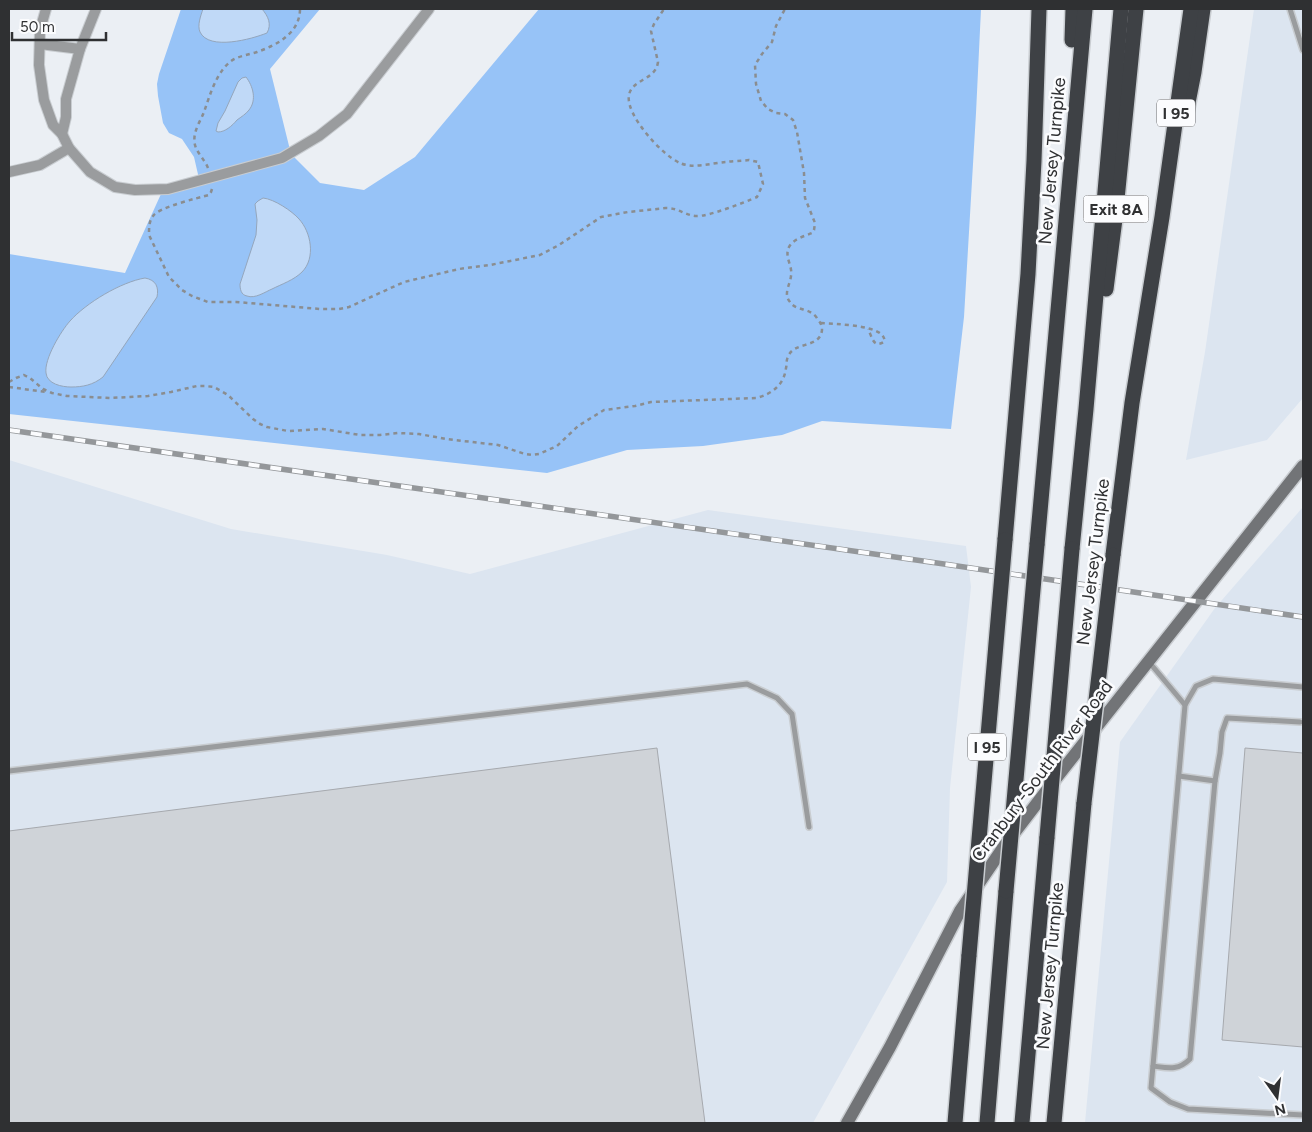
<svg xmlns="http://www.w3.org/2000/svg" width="1312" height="1132" font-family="Figtree,sans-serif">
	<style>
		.built { fill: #dce5f0 }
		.green { fill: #97c3f7 }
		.water { fill: #c0d9f7; stroke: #94a6bc }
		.building { fill: #cfd3d8; stroke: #a6a9ae }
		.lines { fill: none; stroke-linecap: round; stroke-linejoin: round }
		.service-casing { stroke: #c9cdd1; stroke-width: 8 }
		.minor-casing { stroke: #c9cdd1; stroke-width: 12 }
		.secondary-casing { stroke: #c9cdd1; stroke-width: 15 }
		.motorway-casing { stroke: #c9cdd1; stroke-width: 18 }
		.path { stroke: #8a8d90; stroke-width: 2.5; stroke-dasharray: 4 4; stroke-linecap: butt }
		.service { stroke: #9a9c9e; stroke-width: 5 }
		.minor { stroke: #9a9c9e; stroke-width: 10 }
		.secondary { stroke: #727477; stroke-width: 12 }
		.motorway { stroke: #3e4145; stroke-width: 15 }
		.rail-casing { stroke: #94979a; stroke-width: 5.5 }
		.rail { stroke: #fbfcfe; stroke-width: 4; stroke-dasharray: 11; stroke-linecap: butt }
		.motorway-bridge-casing { stroke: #c9cdd1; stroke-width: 18; stroke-linecap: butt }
		.motorway-bridge { stroke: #3e4145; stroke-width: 15 }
		.labels { text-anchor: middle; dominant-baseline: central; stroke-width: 5; stroke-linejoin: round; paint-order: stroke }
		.shield { fill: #fbfcfe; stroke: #6c6d6f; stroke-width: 1 }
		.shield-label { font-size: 16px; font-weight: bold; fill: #2f3032 }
		.street-label { font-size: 18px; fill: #2f3032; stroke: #fbfcfe }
	</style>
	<rect width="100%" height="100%" fill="#ebeff4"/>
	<!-- built -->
	<g class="built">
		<path d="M1254,9H1303V398L1267,440L1186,460L1205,352Z"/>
		<path d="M9,460L231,529L387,555L470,574L708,510L966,546L971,587L950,788L947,882L813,1123H9Z"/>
		<path d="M1303,507V1123H1085L1120,742L1215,608Z"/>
	</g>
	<!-- green -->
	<path class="green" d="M181,9H320L270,69L291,154L320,183L364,190L415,157L539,9H981L976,113L964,317L951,429L822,421L782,435L703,446L627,450L547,473L9,414V254L125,273L161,194L200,183L194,157L182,139L169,133L163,123L158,96L157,84L159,74Z"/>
	<!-- water -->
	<g class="water">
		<path d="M203,9H262C268,16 272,24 267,33C252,39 209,51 200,32C197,25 201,15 203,9Z"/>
		<path d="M246,77C253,86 257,100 249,110C246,114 241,117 237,120C232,126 225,132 218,132L216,131L218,123L225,111L238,82L242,78Z"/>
		<path d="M263,198C274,199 292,211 299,219C311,232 316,258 302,272C294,280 282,284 272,289C265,292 255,299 247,296C241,295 240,289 240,284L256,235L257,220L255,204L258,201Z"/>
		<path d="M145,278C156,280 159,287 157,297L103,377C93,385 83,387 71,387C62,387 47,384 46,373C44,359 61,331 70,321C86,303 121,282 145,278Z"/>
	</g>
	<!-- building -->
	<g class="building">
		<path d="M657,748L705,1123H9V831Z"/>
		<path d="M1245,748L1303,753V1047L1222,1040Z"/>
	</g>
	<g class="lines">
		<defs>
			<g id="service">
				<path d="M1290,9L1303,50"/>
				<path d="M1149,662L1185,705"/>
				<path d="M1303,687L1213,679L1196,686L1185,705L1151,1088L1170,1102L1188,1109L1303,1115"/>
				<path d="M9,771L747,684L777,698L792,714L809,827"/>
				<path d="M1179,776L1215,781L1220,753L1222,732L1227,718L1300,722"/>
				<path d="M1153,1066C1168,1068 1178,1071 1190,1059L1215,781"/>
			</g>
			<g id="minor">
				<path d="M46,9L40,30L39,65L44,100L53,125L62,134L69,148L90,172L115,187L135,190L168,189L282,158L319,136L347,114L429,9"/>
				<path d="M40,44L80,49"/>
				<path d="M62,134L66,117V99L80,49L96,9"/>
				<path d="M9,172L40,165L69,148"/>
			</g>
			<path id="secondary" d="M847,1123L890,1047L960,911L1005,845L1057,777L1303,466"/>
			<g id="motorway">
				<path d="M1072,40L1073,9"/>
				<path d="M1185,118L1194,72L1203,9"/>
				<path d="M1106,289L1115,219L1136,9"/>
				<path d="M1005,540L1028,274L1034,161L1039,9"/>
				<path d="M1037,545L1085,9"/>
				<path d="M1072,549L1086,409L1121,9"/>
				<path d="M1113,555L1132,403L1162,217L1191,9"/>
				<path d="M955,1123L969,955"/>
				<path d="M987,1123L1006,891"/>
				<path d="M1022,1123L1047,837"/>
				<path d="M1054,1123L1084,803"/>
			</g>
		</defs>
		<!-- service casing -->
		<use href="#service" class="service-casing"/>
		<!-- minor casing -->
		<use href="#minor" class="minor-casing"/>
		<!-- secondary casing -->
		<use href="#secondary" class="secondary-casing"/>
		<!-- motorway casing -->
		<use href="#motorway" class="motorway-casing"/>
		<!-- path -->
		<g class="path">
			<path d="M208,168C205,160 197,153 195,145C192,133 200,122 204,112C210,95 216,73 231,61C238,56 248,55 257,52C277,45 300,33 300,9"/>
			<path d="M212,189L211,192L209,195C198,198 159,207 153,216C149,221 149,228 149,235L169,277L182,290L192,296L208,302H236L320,309H339L349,307L404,282L459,269L490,265L540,255L559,245L601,217L628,212L666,208C679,208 684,215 696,216C708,217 745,202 757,197L763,184L758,162L749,160C741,161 733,161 726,162C712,163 693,169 680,163C663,156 625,115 629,95C632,79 656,80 658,62L651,31L654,24L664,9"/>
			<path d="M821,323C835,324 871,325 881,334C884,337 884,338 885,341C873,350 872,336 868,329"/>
			<path d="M9,382L16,378L24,375L30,378L43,389L52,393L67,396L110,398L148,396L171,392L197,386H205L214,387L228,395L253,419L260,424L267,427L288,431L323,429L360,435H380L398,433L419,434L446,439L498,445L525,454L532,455L539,454L557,446L578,426L604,410L635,406L651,402L756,398C772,394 784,385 786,368C787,364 786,360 788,357C793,341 820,349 822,330C822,326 821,323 818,320C817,318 815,315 813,314C806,308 795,310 790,302C783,294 790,285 791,276C793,266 784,257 789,247C793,239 805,236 812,233L814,230L815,223L805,198L804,173L797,132L793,120L785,114L776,113L768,109L761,101L756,84L755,65L762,54L772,42L776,26L785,9"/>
			<path d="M9,387L46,392"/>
		</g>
		<!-- service -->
		<use href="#service" class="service"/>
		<!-- minor -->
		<use href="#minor" class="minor"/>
		<!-- secondary -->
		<use href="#secondary" class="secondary"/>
		<!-- motorway -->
		<use href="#motorway" class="motorway"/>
		<defs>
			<path id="rail" d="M9,430L944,564L1303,617"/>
		</defs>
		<!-- rail casing -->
		<use href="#rail" class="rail-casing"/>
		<!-- rail -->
		<use href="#rail" class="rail"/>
		<defs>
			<g id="motorway-bridge">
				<path d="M1084,803L1113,555"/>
				<path d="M1047,837L1072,549"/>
				<path d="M1006,891L1037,545"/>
				<path d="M969,955L1005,540"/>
			</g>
		</defs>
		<!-- motorway-bridge casing -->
		<use href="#motorway-bridge" class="motorway-bridge-casing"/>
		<!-- motorway-bridge -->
		<use href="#motorway-bridge" class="motorway-bridge"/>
	</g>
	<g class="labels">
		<!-- shield labels -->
		<g class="shield">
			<rect x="1157" y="99.5" width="38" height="27" rx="4"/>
			<rect x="1083.5" y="195.5" width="65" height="27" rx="4"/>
			<rect x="968" y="733.5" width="38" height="27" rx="4"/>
		</g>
		<g class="shield-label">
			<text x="1176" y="113">I 95</text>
			<text x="1116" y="209">Exit 8A</text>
			<text x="987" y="747">I 95</text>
		</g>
		<!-- street labels -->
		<g class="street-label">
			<text transform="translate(1052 161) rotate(-85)">New Jersey Turnpike</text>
			<text transform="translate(1093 562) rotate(-83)">New Jersey Turnpike</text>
			<text transform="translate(1042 771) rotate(-53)">Cranbury-South River Road</text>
			<text transform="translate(1050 966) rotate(-85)">New Jersey Turnpike</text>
		</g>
	</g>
	<!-- border -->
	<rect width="1312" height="1132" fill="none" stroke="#2f3032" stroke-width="20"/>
	<!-- north arrow -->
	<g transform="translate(1277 1097) rotate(166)" stroke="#fbfcfe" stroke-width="4" paint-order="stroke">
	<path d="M0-4L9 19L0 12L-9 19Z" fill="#2f3032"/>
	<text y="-8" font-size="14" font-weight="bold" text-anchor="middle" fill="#2f3032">N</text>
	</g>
	<!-- scale -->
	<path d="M12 32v8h94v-8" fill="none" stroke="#2f3032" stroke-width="2.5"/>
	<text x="20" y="32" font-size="15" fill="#2f3032" stroke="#fbfcfe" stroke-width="4" paint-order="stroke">50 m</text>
</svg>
